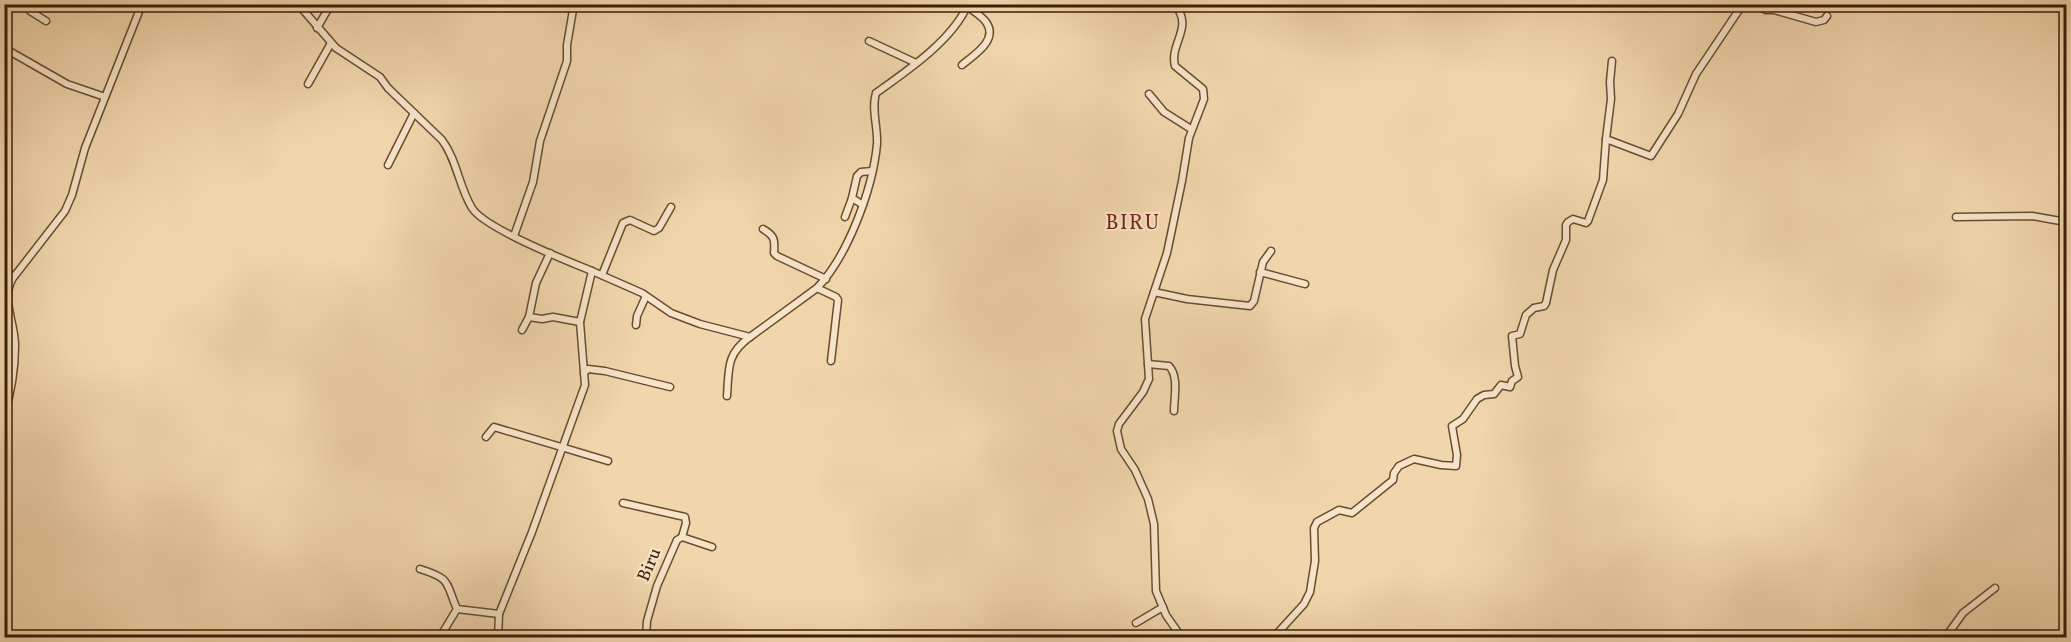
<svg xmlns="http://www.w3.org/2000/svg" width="2071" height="642" font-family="Vollkorn,serif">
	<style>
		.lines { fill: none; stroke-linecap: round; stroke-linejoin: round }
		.minor-casing { stroke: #694c30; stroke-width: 9 }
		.minor { stroke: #f6e4c9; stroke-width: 6 }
		.labels { text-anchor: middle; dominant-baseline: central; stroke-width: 4.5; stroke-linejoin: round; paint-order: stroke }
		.street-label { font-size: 18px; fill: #3c1e06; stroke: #f6e4c9 }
		.quarter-label { font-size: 21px; letter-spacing: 1.5px; fill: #7a1f14; stroke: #f6e4c9 }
	</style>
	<rect width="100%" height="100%" fill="#f1d6ac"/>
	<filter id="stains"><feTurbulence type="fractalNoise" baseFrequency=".00333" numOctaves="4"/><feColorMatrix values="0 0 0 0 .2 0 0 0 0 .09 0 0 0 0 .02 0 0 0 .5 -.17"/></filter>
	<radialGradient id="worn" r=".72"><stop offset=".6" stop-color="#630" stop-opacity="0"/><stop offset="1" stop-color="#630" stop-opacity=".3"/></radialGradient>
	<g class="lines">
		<defs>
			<g id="minor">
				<path d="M32,4L30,11L46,21"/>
				<path d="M298,4L336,48L380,77L388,88L442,140C457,160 459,187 472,208C484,228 567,261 592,271"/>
				<path d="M1174,4C1195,27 1169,43 1175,66L1203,89L1204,99L1189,138L1182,181L1167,253L1145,319L1149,379L1143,392L1119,424L1117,431L1121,449L1135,470L1148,499L1154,524L1156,591L1166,615L1182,638"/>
				<path d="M1755,4L1766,10H1774L1816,22L1824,20L1827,16"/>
				<path d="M317,28L331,4"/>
				<path d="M869,41L916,63"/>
				<path d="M4,48L67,84L105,97"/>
				<path d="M1612,61L1610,82L1611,99L1606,139L1651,156L1678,114L1696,74L1743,4"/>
				<path d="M962,65C974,55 999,40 986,22C982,16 973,11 967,6"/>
				<path d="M308,84L331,43"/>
				<path d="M1149,94L1164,112L1191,129"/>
				<path d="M388,165L414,113"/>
				<path d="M863,205L852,198L857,176L861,172L872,171"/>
				<path d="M845,217L852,198"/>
				<path d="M1956,217L2032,216L2066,222"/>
				<path d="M763,229C775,236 775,240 774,253L777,256L826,279"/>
				<path d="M514,236L533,182L540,141L567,61V45L574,4"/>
				<path d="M1260,272L1305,284"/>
				<path d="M602,275L623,223L630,220L654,231L659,228L671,207"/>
				<path d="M817,288L836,297L838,300L831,361"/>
				<path d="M1154,292L1187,299L1250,306L1254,301L1263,262L1271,251"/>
				<path d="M529,317L536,283L550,253"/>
				<path d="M636,325L637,316L646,296"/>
				<path d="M522,330L529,317L542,319L553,317L580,322"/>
				<path d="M1148,364L1169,366C1179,376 1174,398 1174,411"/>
				<path d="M584,373L588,369L605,371L670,387"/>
				<path d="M727,396C729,369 726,354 750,337"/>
				<path d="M4,417C10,396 15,369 15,347C16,324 0,299 13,278L65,211L72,195L85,148L142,4"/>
				<path d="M486,437L494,427L608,461"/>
				<path d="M623,503L685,517L686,523L682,537"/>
				<path d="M420,569C452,579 445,582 457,609L499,614"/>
				<path d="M1136,623L1163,607"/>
				<path d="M443,638V632L457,609"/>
				<path d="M498,638L499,614L532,532L585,385L580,322L592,271L642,293L671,313L700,324L750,337L817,288C848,256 873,188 877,144C878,127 871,109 876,93C907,71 953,40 968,4"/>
				<path d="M646,638L647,621L657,586L677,540L682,537L712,547"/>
				<path d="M1273,638L1304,604L1310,592L1315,561L1314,528L1317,522L1339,510L1352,513L1393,480L1394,473L1399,466L1414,459L1441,465L1456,466L1457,455L1452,426L1463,419L1477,399L1484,395L1494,394L1501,385L1510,387L1512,381L1518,377L1515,366L1512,336L1520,334L1526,315L1534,308L1544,306L1546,303L1553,270L1566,240V225L1568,222L1573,219L1586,223L1588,221L1603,180L1606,139"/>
				<path d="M1945,638L1963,613L1995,588"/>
			</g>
		</defs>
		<!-- minor casing -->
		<use href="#minor" class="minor-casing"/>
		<!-- minor -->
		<use href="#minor" class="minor"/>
	</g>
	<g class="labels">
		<!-- street labels -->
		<g class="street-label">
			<text transform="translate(650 565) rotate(-67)">Biru</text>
		</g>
		<!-- quarter labels -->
		<g class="quarter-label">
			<text x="1133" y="223">BIRU</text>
		</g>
	</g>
	<!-- margin -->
	<rect width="2071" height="642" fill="none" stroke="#f1d6ac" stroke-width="24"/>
	<rect x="6" y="6" width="2059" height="630" fill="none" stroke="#3c1e06" stroke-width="3"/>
	<rect x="12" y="12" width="2047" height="618" fill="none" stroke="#3c1e06" stroke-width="1.5"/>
	<rect width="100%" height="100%" filter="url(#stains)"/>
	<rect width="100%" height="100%" fill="url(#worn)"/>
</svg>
